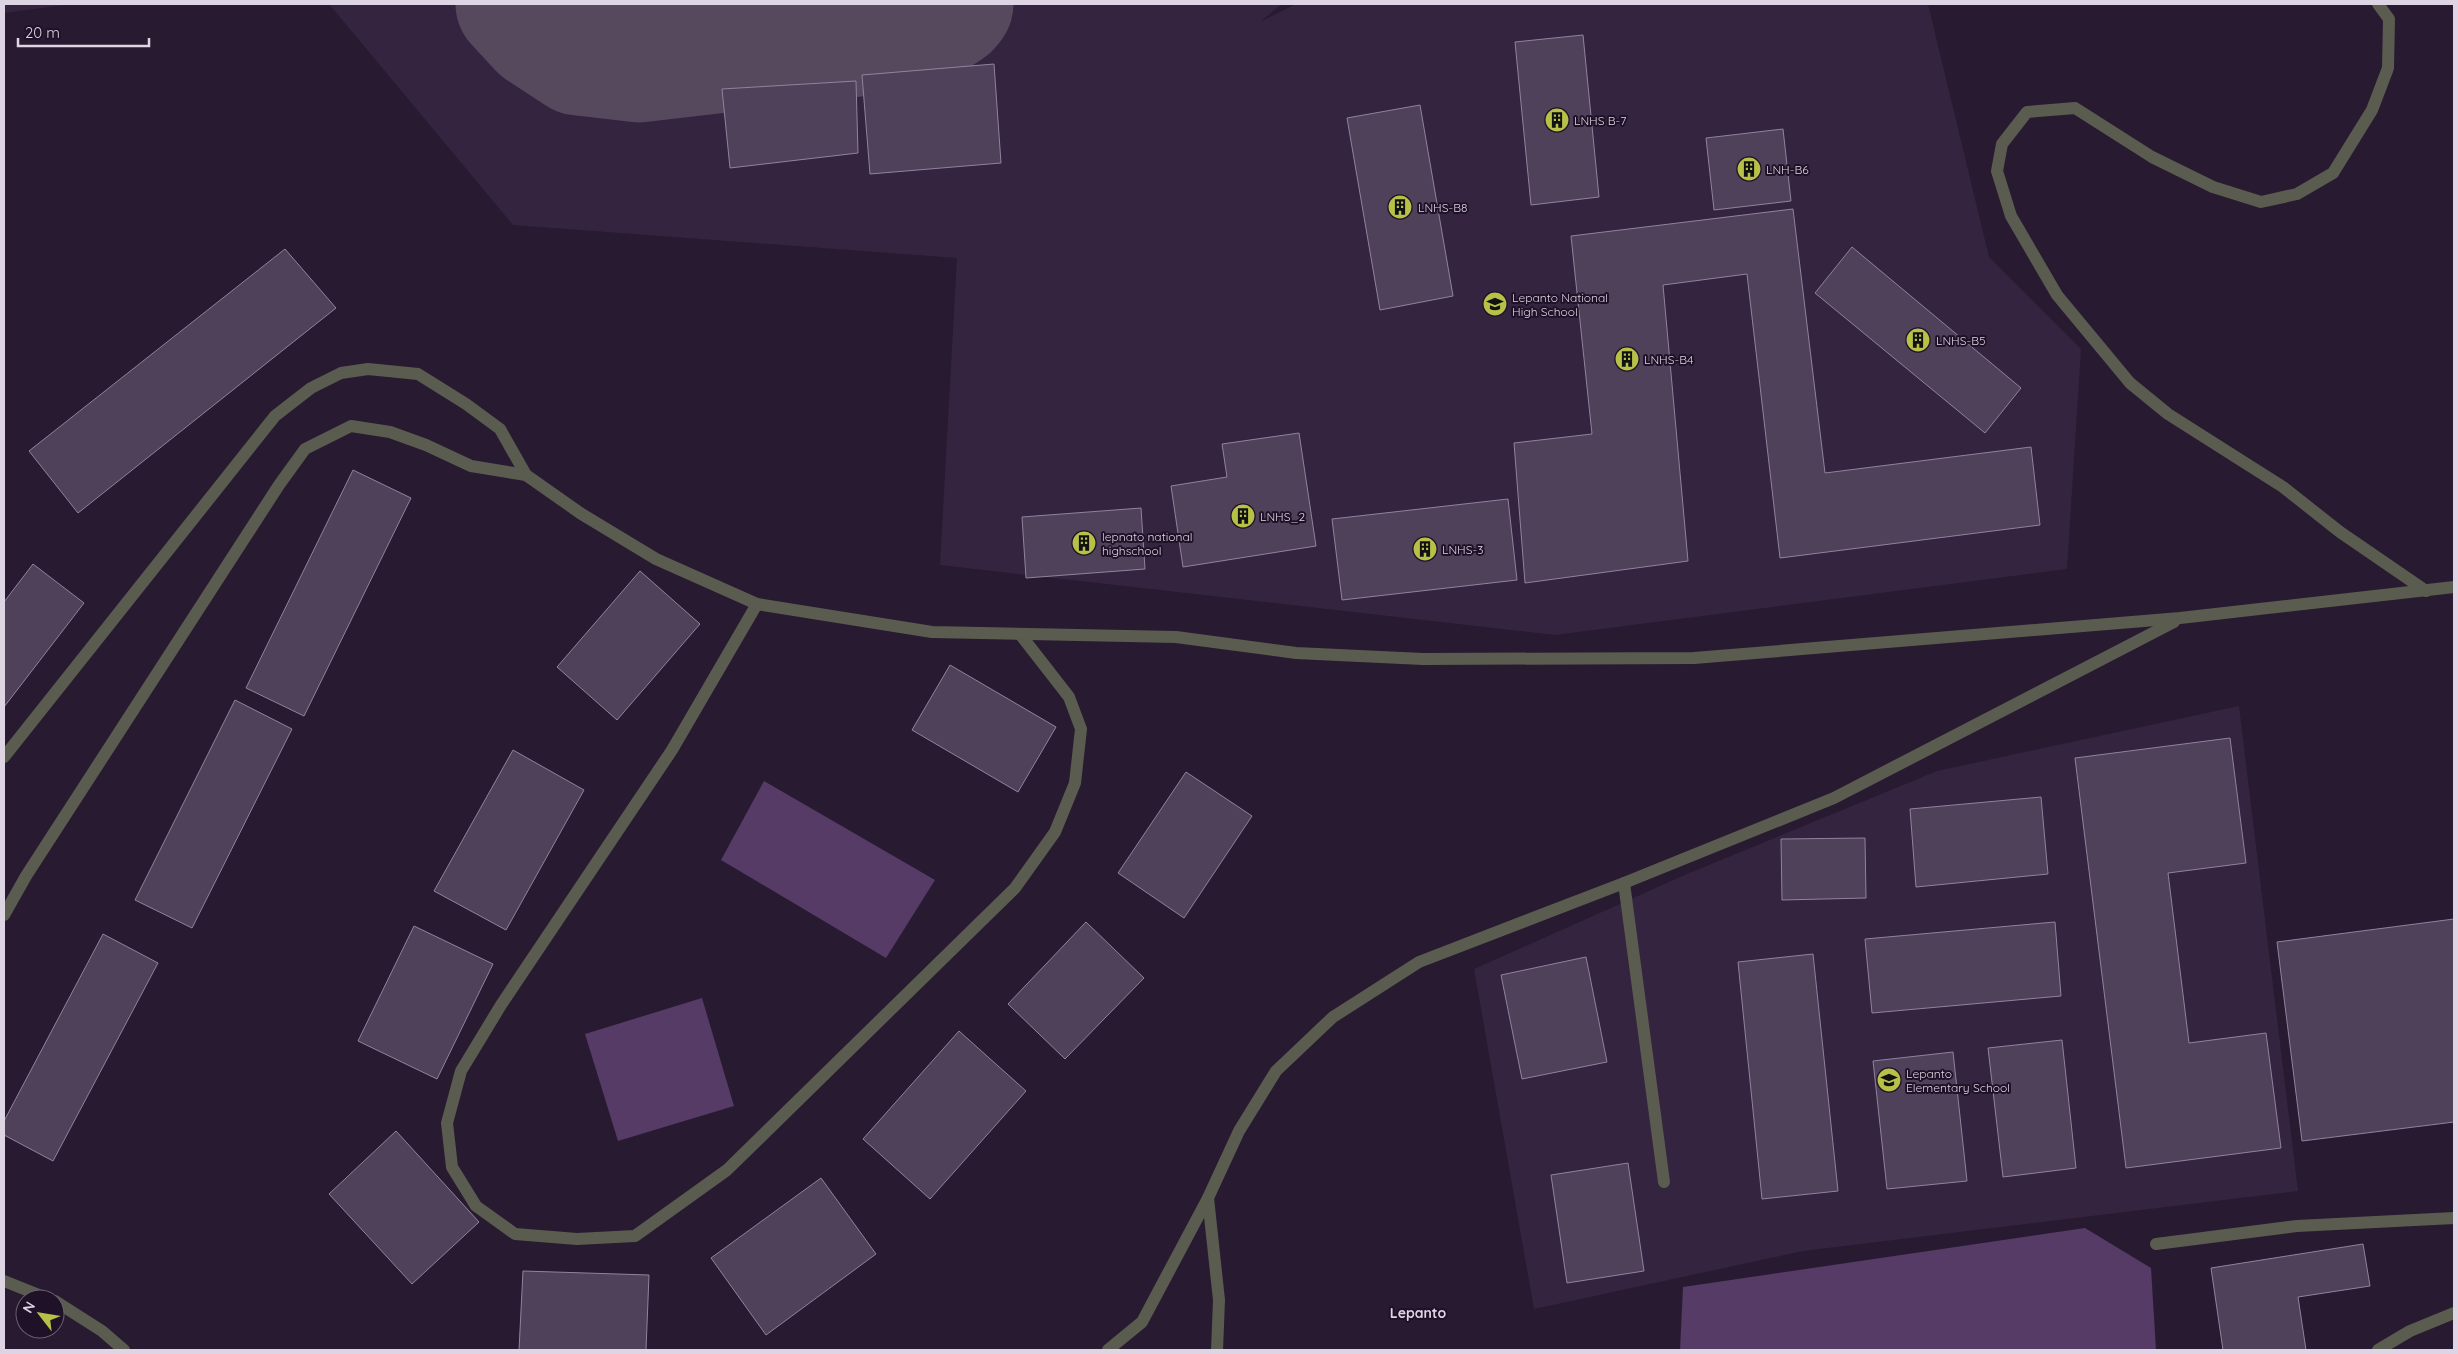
<svg xmlns="http://www.w3.org/2000/svg" width="2458" height="1354" font-family="Quicksand,sans-serif">
	<style>
		.built { fill: #34243f }
		.green { fill: #553b66 }
		.lines { fill: none; stroke-linecap: round; stroke-linejoin: round }
		.taxiway { stroke: #56495e; stroke-width: 119 }
		.building { fill: #50415a; stroke: #93829f }
		.service { stroke: #5a5c4f; stroke-width: 12 }
		.minor { stroke: #5a5c4f; stroke-width: 12 }
		.labels { text-anchor: middle; dominant-baseline: central; stroke-width: 4; stroke-linejoin: round; paint-order: stroke }
		.poi-label { font-size: 12px; fill: #ded5e4; stroke: #1f1127; text-anchor: start }
		.neighbourhood-label { font-size: 14px; font-weight: bold; fill: #ded5e4; stroke: #1f1127 }
	</style>
	<rect width="100%" height="100%" fill="#281a31"/>
	<!-- built -->
	<g class="built">
		<path d="M4,4H72L4,13Z"/>
		<path d="M329,4H1282L1260,22L1296,4H1928L1989,257L2081,349L2067,569L1555,635L940,565L957,258L513,225Z"/>
		<path d="M2239,706L2298,1191L1803,1251L1534,1309L1474,969L1687,874L1937,771Z"/>
	</g>
	<!-- green -->
	<g class="green">
		<path d="M764,781L935,880L886,958L721,860Z"/>
		<path d="M702,998L734,1106L618,1141L585,1034Z"/>
		<path d="M2085,1228L2151,1268L2156,1350H1680L1683,1287Z"/>
	</g>
	<g class="lines">
		<!-- taxiway -->
		<path class="taxiway" d="M515,4L539,30L579,56L639,63L918,30L950,9L954,4"/>
	</g>
	<!-- building -->
	<g class="building">
		<path d="M1583,35L1599,197L1531,205L1515,42Z"/>
		<path d="M994,64L1001,163L870,174L862,75Z"/>
		<path d="M856,81L858,153L730,168L722,89Z"/>
		<path d="M1420,105L1453,296L1380,310L1347,118Z"/>
		<path d="M1783,129L1791,201L1714,210L1706,138Z"/>
		<path d="M1793,209L1825,473L2031,447L2040,525L1780,558L1747,274L1663,285L1688,561L1525,583L1514,443L1592,434L1571,236Z"/>
		<path d="M1852,247L2021,388L1985,433L1815,293Z"/>
		<path d="M285,249L336,308L78,513L29,451Z"/>
		<path d="M1299,433L1316,546L1183,567L1171,486L1227,477L1222,444Z"/>
		<path d="M353,470L411,498L304,716L246,688Z"/>
		<path d="M1508,499L1517,580L1342,600L1332,519Z"/>
		<path d="M1141,508L1145,569L1026,578L1022,517Z"/>
		<path d="M33,564L84,603L4,707V602Z"/>
		<path d="M640,571L700,624L617,720L557,667Z"/>
		<path d="M950,665L1056,727L1018,792L912,730Z"/>
		<path d="M235,700L292,729L192,928L135,900Z"/>
		<path d="M2230,738L2246,863L2168,873L2189,1043L2266,1033L2281,1148L2126,1168L2075,758Z"/>
		<path d="M513,750L584,790L506,930L434,891Z"/>
		<path d="M1186,772L1252,816L1184,918L1118,873Z"/>
		<path d="M2041,797L2048,874L1916,887L1910,809Z"/>
		<path d="M1865,838L1866,898L1782,900L1781,839Z"/>
		<path d="M2454,919V1122L2302,1141L2277,942Z"/>
		<path d="M1086,922L1144,978L1065,1059L1008,1004Z"/>
		<path d="M2055,922L2061,996L1872,1013L1865,939Z"/>
		<path d="M414,926L493,964L437,1079L358,1041Z"/>
		<path d="M103,934L158,963L53,1161L4,1135V1121Z"/>
		<path d="M1813,954L1838,1191L1762,1199L1738,962Z"/>
		<path d="M1586,957L1607,1062L1522,1079L1501,975Z"/>
		<path d="M959,1031L1026,1091L930,1199L863,1139Z"/>
		<path d="M2062,1040L2076,1168L2003,1177L1988,1048Z"/>
		<path d="M1953,1052L1967,1181L1887,1189L1873,1061Z"/>
		<path d="M396,1131L479,1222L412,1284L329,1194Z"/>
		<path d="M1628,1163L1644,1271L1567,1283L1551,1175Z"/>
		<path d="M821,1178L876,1254L766,1335L711,1258Z"/>
		<path d="M2363,1244L2370,1286L2298,1297L2306,1350H2223L2211,1268Z"/>
		<path d="M523,1271L649,1275L646,1350H519Z"/>
	</g>
	<g class="lines">
		<!-- service -->
		<g class="service">
			<path d="M2378,4L2389,19L2388,68L2372,110L2333,173L2297,194L2261,202L2213,187L2152,157L2075,108L2027,112L2002,144L1997,171L2011,216L2057,295L2130,383L2168,414L2283,487L2340,532L2426,591"/>
			<path d="M757,604L672,750L501,1005L461,1071L447,1123L452,1167L476,1206L515,1234L577,1239L635,1236L727,1170L1015,888L1055,832L1075,783L1081,729L1069,697L1020,634"/>
			<path d="M1624,883L1664,1182"/>
			<path d="M2156,1244L2297,1226L2454,1218"/>
			<path d="M2378,1350L2410,1331L2454,1313"/>
		</g>
		<!-- minor -->
		<g class="minor">
			<path d="M4,757L275,416L311,388L341,373L368,369L418,374L466,404L500,429L526,475L580,513L656,559L757,604L932,632L1176,637L1296,653L1423,659L1694,658L2180,618L2454,587"/>
			<path d="M4,915L26,876L279,485L305,449L351,426L390,432L426,445L471,466L526,475"/>
			<path d="M1208,1198L1219,1300L1217,1350"/>
			<path d="M4,1281L49,1299"/>
			<path d="M55,1301L102,1331L124,1350"/>
			<path d="M1108,1350L1142,1322L1208,1198L1239,1131L1276,1071L1333,1017L1419,962L1624,883L1834,798L2174,622"/>
		</g>
	</g>
	<!-- icons -->
	<defs>
		<symbol id="building-disc" viewBox="-11 -11 22 22"><circle r="9.5" fill="#b7c148" stroke="#1f1127"/><path d="M-4-6H4V6H1V3H-1V6H-4ZM-2.5-4.3h1.7v1.8h-1.7ZM.8-4.3h1.7v1.8H.8ZM-2.5-1h1.7V.8h-1.7ZM.8-1h1.7V.8H.8Z" fill="#111"/></symbol>
		<symbol id="school-disc" viewBox="-11 -11 22 22"><circle r="9.5" fill="#b7c148" stroke="#1f1127"/><path d="M0-5L7-2L0 1L-7-2ZM-4 1L0 2.5L4 1V4Q0 6-4 4Z" fill="#111"/></symbol>
	</defs>
	<g fill-rule="evenodd">
		<use href="#building-disc" x="1543" y="106" width="28" height="28"/>
		<use href="#building-disc" x="1735" y="155" width="28" height="28"/>
		<use href="#building-disc" x="1386" y="193" width="28" height="28"/>
		<use href="#school-disc" x="1481" y="290" width="28" height="28"/>
		<use href="#building-disc" x="1904" y="326" width="28" height="28"/>
		<use href="#building-disc" x="1613" y="345" width="28" height="28"/>
		<use href="#building-disc" x="1229" y="502" width="28" height="28"/>
		<use href="#building-disc" x="1070" y="529" width="28" height="28"/>
		<use href="#building-disc" x="1411" y="535" width="28" height="28"/>
		<use href="#school-disc" x="1875" y="1066" width="28" height="28"/>
	</g>
	<g class="labels">
		<!-- poi labels -->
		<g class="poi-label">
			<text x="1574" y="120">LNHS B-7</text>
			<text x="1766" y="169">LNH-B6</text>
			<text x="1418" y="207">LNHS-B8</text>
			<text x="1512" y="297">Lepanto National<tspan x="1512" dy="14">High School</tspan></text>
			<text x="1936" y="340">LNHS-B5</text>
			<text x="1644" y="359">LNHS-B4</text>
			<text x="1260" y="516">LNHS_2</text>
			<text x="1102" y="536">lepnato national<tspan x="1102" dy="14">highschool</tspan></text>
			<text x="1442" y="549">LNHS-3</text>
			<text x="1906" y="1073">Lepanto<tspan x="1906" dy="14">Elementary School</tspan></text>
		</g>
		<!-- neighbourhood labels -->
		<g class="neighbourhood-label">
			<text x="1418" y="1313">Lepanto</text>
		</g>
	</g>
	<!-- border -->
	<rect width="2458" height="1354" fill="none" stroke="#ded5e4" stroke-width="10"/>
	<!-- north arrow -->
	<g transform="translate(40 1314) rotate(301)"><circle r="24" fill="#1f1127" stroke="#6b5f73"/>
	<path d="M0-4L9 19L0 12L-9 19Z" fill="#b7c148"/>
	<text y="-8" font-size="14" font-weight="bold" text-anchor="middle" fill="#ded5e4">N</text>
	</g>
	<!-- scale -->
	<path d="M18 38v8h131v-8" fill="none" stroke="#ded5e4" stroke-width="2.5"/>
	<text x="25" y="38" font-size="15" fill="#ded5e4" stroke="#1f1127" stroke-width="4" paint-order="stroke">20 m</text>
</svg>
